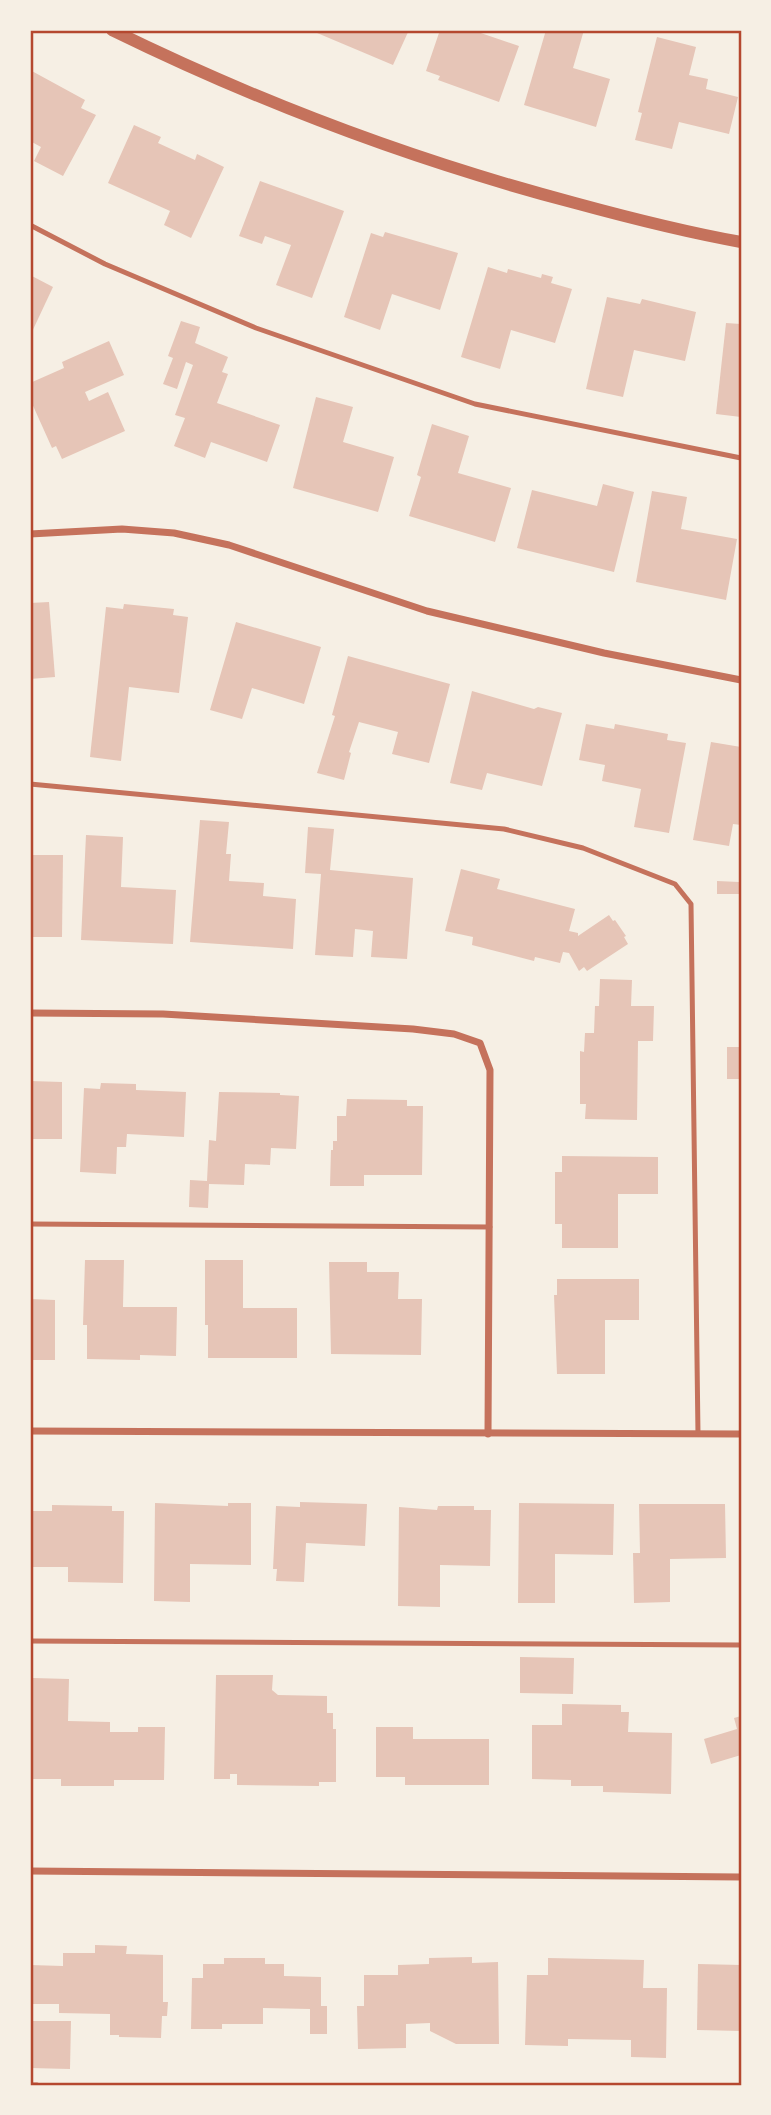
<svg xmlns="http://www.w3.org/2000/svg" width="771" height="2115" font-family="Literata,serif">
	<style>
		.building { fill: #e6c5b7 }
		.lines { fill: none; stroke-linecap: round; stroke-linejoin: round }
		.service { stroke: #c5725c; stroke-width: 5 }
		.minor { stroke: #c5725c; stroke-width: 7 }
		.tertiary { stroke: #c5725c; stroke-width: 12 }
		.neatline { fill: none; stroke: #b5482f; stroke-width: 2.5 }
	</style>
	<rect width="100%" height="100%" fill="#f6efe4"/>
	<!-- building -->
	<g class="building">
		<path d="M310,30H409L393,65Z"/>
		<path d="M440,30H472L519,46L499,102L438,80L440,76L426,71Z"/>
		<path d="M546,30H584L573,68L610,79L596,127L524,105Z"/>
		<path d="M657,37L696,47L689,75L708,79L706,89L738,97L729,134L679,122L672,149L635,140L642,113L638,112Z"/>
		<path d="M30,70L85,100L81,108L96,115L63,176L34,161L41,147L30,141Z"/>
		<path d="M134,125L161,137L158,143L195,160L197,154L224,167L191,238L164,225L170,211L108,183Z"/>
		<path d="M260,181L344,211L312,298L276,285L291,245L265,236L262,244L239,236Z"/>
		<path d="M385,232L458,253L440,310L392,294L380,330L344,317L371,233L383,237Z"/>
		<path d="M488,267L507,273L508,269L541,278L542,274L553,277L551,283L572,289L555,343L511,330L500,369L461,357Z"/>
		<path d="M30,275L53,287L30,336Z"/>
		<path d="M607,297L640,304L642,299L696,312L685,361L634,350L623,397L586,389Z"/>
		<path d="M181,321L200,327L195,343L228,357L222,372L228,374L217,403L280,425L267,462L211,442L205,458L174,446L185,418L175,415L193,365L186,362L177,389L163,384L173,358L168,356Z"/>
		<path d="M726,323L741,324V417L716,414Z"/>
		<path d="M109,341L124,375L85,392L89,401L108,392L125,431L62,459L56,446L52,448L30,399L33,397L30,383L64,368L62,362Z"/>
		<path d="M316,397L353,407L343,442L394,457L378,512L293,488Z"/>
		<path d="M432,424L469,436L458,473L511,488L495,542L409,516L421,477L417,475Z"/>
		<path d="M603,484L634,492L614,572L517,548L532,490L597,506Z"/>
		<path d="M652,491L687,497L681,529L737,539L726,600L636,582Z"/>
		<path d="M49,602L55,677L30,679V603Z"/>
		<path d="M124,604L174,609L173,615L188,617L179,693L129,687L121,761L90,757L106,607L123,609Z"/>
		<path d="M236,622L321,647L304,704L252,688L242,719L210,710Z"/>
		<path d="M348,656L450,684L429,763L392,754L398,732L359,722L349,752L351,753L344,780L317,773L335,716L332,715Z"/>
		<path d="M472,691L534,709L538,707L562,713L542,786L487,773L482,790L450,783Z"/>
		<path d="M586,724L614,729L615,724L668,734L667,740L686,743L669,833L634,827L641,789L602,781L605,765L579,760Z"/>
		<path d="M711,742L741,747V825L733,824L729,846L693,840Z"/>
		<path d="M200,820L229,822L226,854H231L229,881L264,883L263,896L296,899L293,949L190,942Z"/>
		<path d="M308,827L334,829L330,870L413,878L407,959L371,957L373,931L355,929L353,957L315,955L321,874L305,873Z"/>
		<path d="M86,835L123,837L121,887L176,890L173,944L81,940Z"/>
		<path d="M31,855H63L62,937H30Z"/>
		<path d="M461,869L500,879L497,889L575,909L569,931L578,933V936L609,915L613,921L615,920L626,936L624,937L628,944L587,971L584,967L579,971L569,953L563,952L560,963L535,957L534,961L472,945L473,937L445,931Z"/>
		<path d="M717,881L739,882L741,894H717Z"/>
		<path d="M600,979L632,980L631,1006H654L653,1041H638L637,1120L585,1119L586,1104H580V1051L584,1052L585,1033H594L595,1006H599Z"/>
		<rect x="727" y="1047" width="14" height="32"/>
		<path d="M30,1081L62,1082V1139H30Z"/>
		<path d="M101,1083L136,1084V1090L186,1092L184,1137L127,1134L126,1147H117L116,1174L80,1172L84,1088L100,1089Z"/>
		<path d="M219,1092L280,1093V1095L299,1096L296,1149L271,1148L270,1165L245,1164L244,1185L209,1184L208,1208L189,1207L190,1180L207,1181L209,1140L216,1141Z"/>
		<path d="M347,1099L407,1100V1106H423L422,1175H364V1186H330L331,1150H333V1141H337V1116H346Z"/>
		<path d="M562,1156L658,1157V1194H618V1248H562V1224H555V1172H562Z"/>
		<path d="M85,1260H124L123,1307H177L176,1356L140,1355V1360L87,1359V1325H83Z"/>
		<path d="M205,1260H243V1308H297V1358H208V1325H205Z"/>
		<path d="M329,1262H367V1272H399L398,1299H422L421,1355L331,1354Z"/>
		<path d="M557,1279H639V1320H605V1374H557L554,1295H557Z"/>
		<path d="M30,1299L55,1300V1360H30Z"/>
		<path d="M300,1502L367,1504L365,1546L306,1543L304,1582L276,1581L277,1569H273L276,1506L300,1507Z"/>
		<path d="M155,1503L228,1506V1503H251V1565L190,1564V1602L154,1601Z"/>
		<path d="M519,1503L614,1504L613,1555L555,1554V1603H518Z"/>
		<path d="M639,1504H725L726,1558L670,1559V1602L634,1603L633,1553H640Z"/>
		<path d="M52,1505L112,1506V1511H124L123,1583L68,1582V1567H30V1511H52Z"/>
		<path d="M438,1506H474V1510H491L490,1566L440,1565V1607L398,1606L399,1507L437,1510Z"/>
		<path d="M520,1657L574,1658L573,1694L520,1693Z"/>
		<path d="M216,1675H273L272,1690L278,1695L327,1696V1713H333V1729H336V1782H319V1786L237,1785V1774H230V1779H214Z"/>
		<path d="M33,1678L69,1679L68,1721L110,1722V1732H138V1727H165L164,1780H114V1786H61V1779H31Z"/>
		<path d="M562,1704L621,1705V1712H629L628,1732L672,1733L671,1794L603,1792V1786H571V1780L532,1779V1725H562Z"/>
		<path d="M741,1716V1755L711,1764L704,1739L737,1729L734,1718Z"/>
		<path d="M376,1727H413V1739H489V1785H405V1777H376Z"/>
		<path d="M95,1945L127,1946L126,1954L163,1955V2002H168L167,2016H162L161,2038L119,2037V2035H110V2014L59,2013V2004H30V1965L63,1966V1953H95Z"/>
		<path d="M472,1957V1963L498,1962L499,2044H456L430,2031V2023L406,2024V2048L358,2049L357,2006H364V1975H398V1965L429,1964V1958Z"/>
		<path d="M224,1958H265V1964H284V1976L321,1977V2006H327V2034H310V2009L263,2008V2024H222V2029H191L192,1978H203V1964H224Z"/>
		<path d="M548,1958L644,1960L643,1988H667L666,2058L631,2057V2040L568,2039V2046L525,2045L527,1975H548Z"/>
		<path d="M698,1964L741,1965V2031L697,2030Z"/>
		<path d="M30,2021H71L70,2069L30,2068Z"/>
	</g>
	<g class="lines">
		<!-- service -->
		<g class="service">
			<path d="M30,225L105,264L256,328L475,404L741,458"/>
			<path d="M30,784L504,829L583,848L675,884L691,904L698,1434"/>
			<path d="M30,1224L490,1227"/>
			<path d="M30,1641L741,1645"/>
			<path d="M30,2085H37"/>
		</g>
		<!-- minor -->
		<g class="minor">
			<path d="M30,534L122,529L174,533L229,545L427,611L604,653L741,680"/>
			<path d="M30,1013L163,1014L413,1029L454,1034L480,1043L490,1070L488,1434"/>
			<path d="M30,1431L741,1434"/>
			<path d="M30,1871L741,1877"/>
		</g>
		<!-- tertiary -->
		<path class="tertiary" d="M112,30C261,103 415,161 575,203C630,218 685,232 741,242"/>
	</g>
	<!-- border -->
	<rect width="771" height="2115" fill="none" stroke="#f6efe4" stroke-width="63"/>
	<rect x="32" y="32" width="708" height="2052" class="neatline"/>
</svg>
